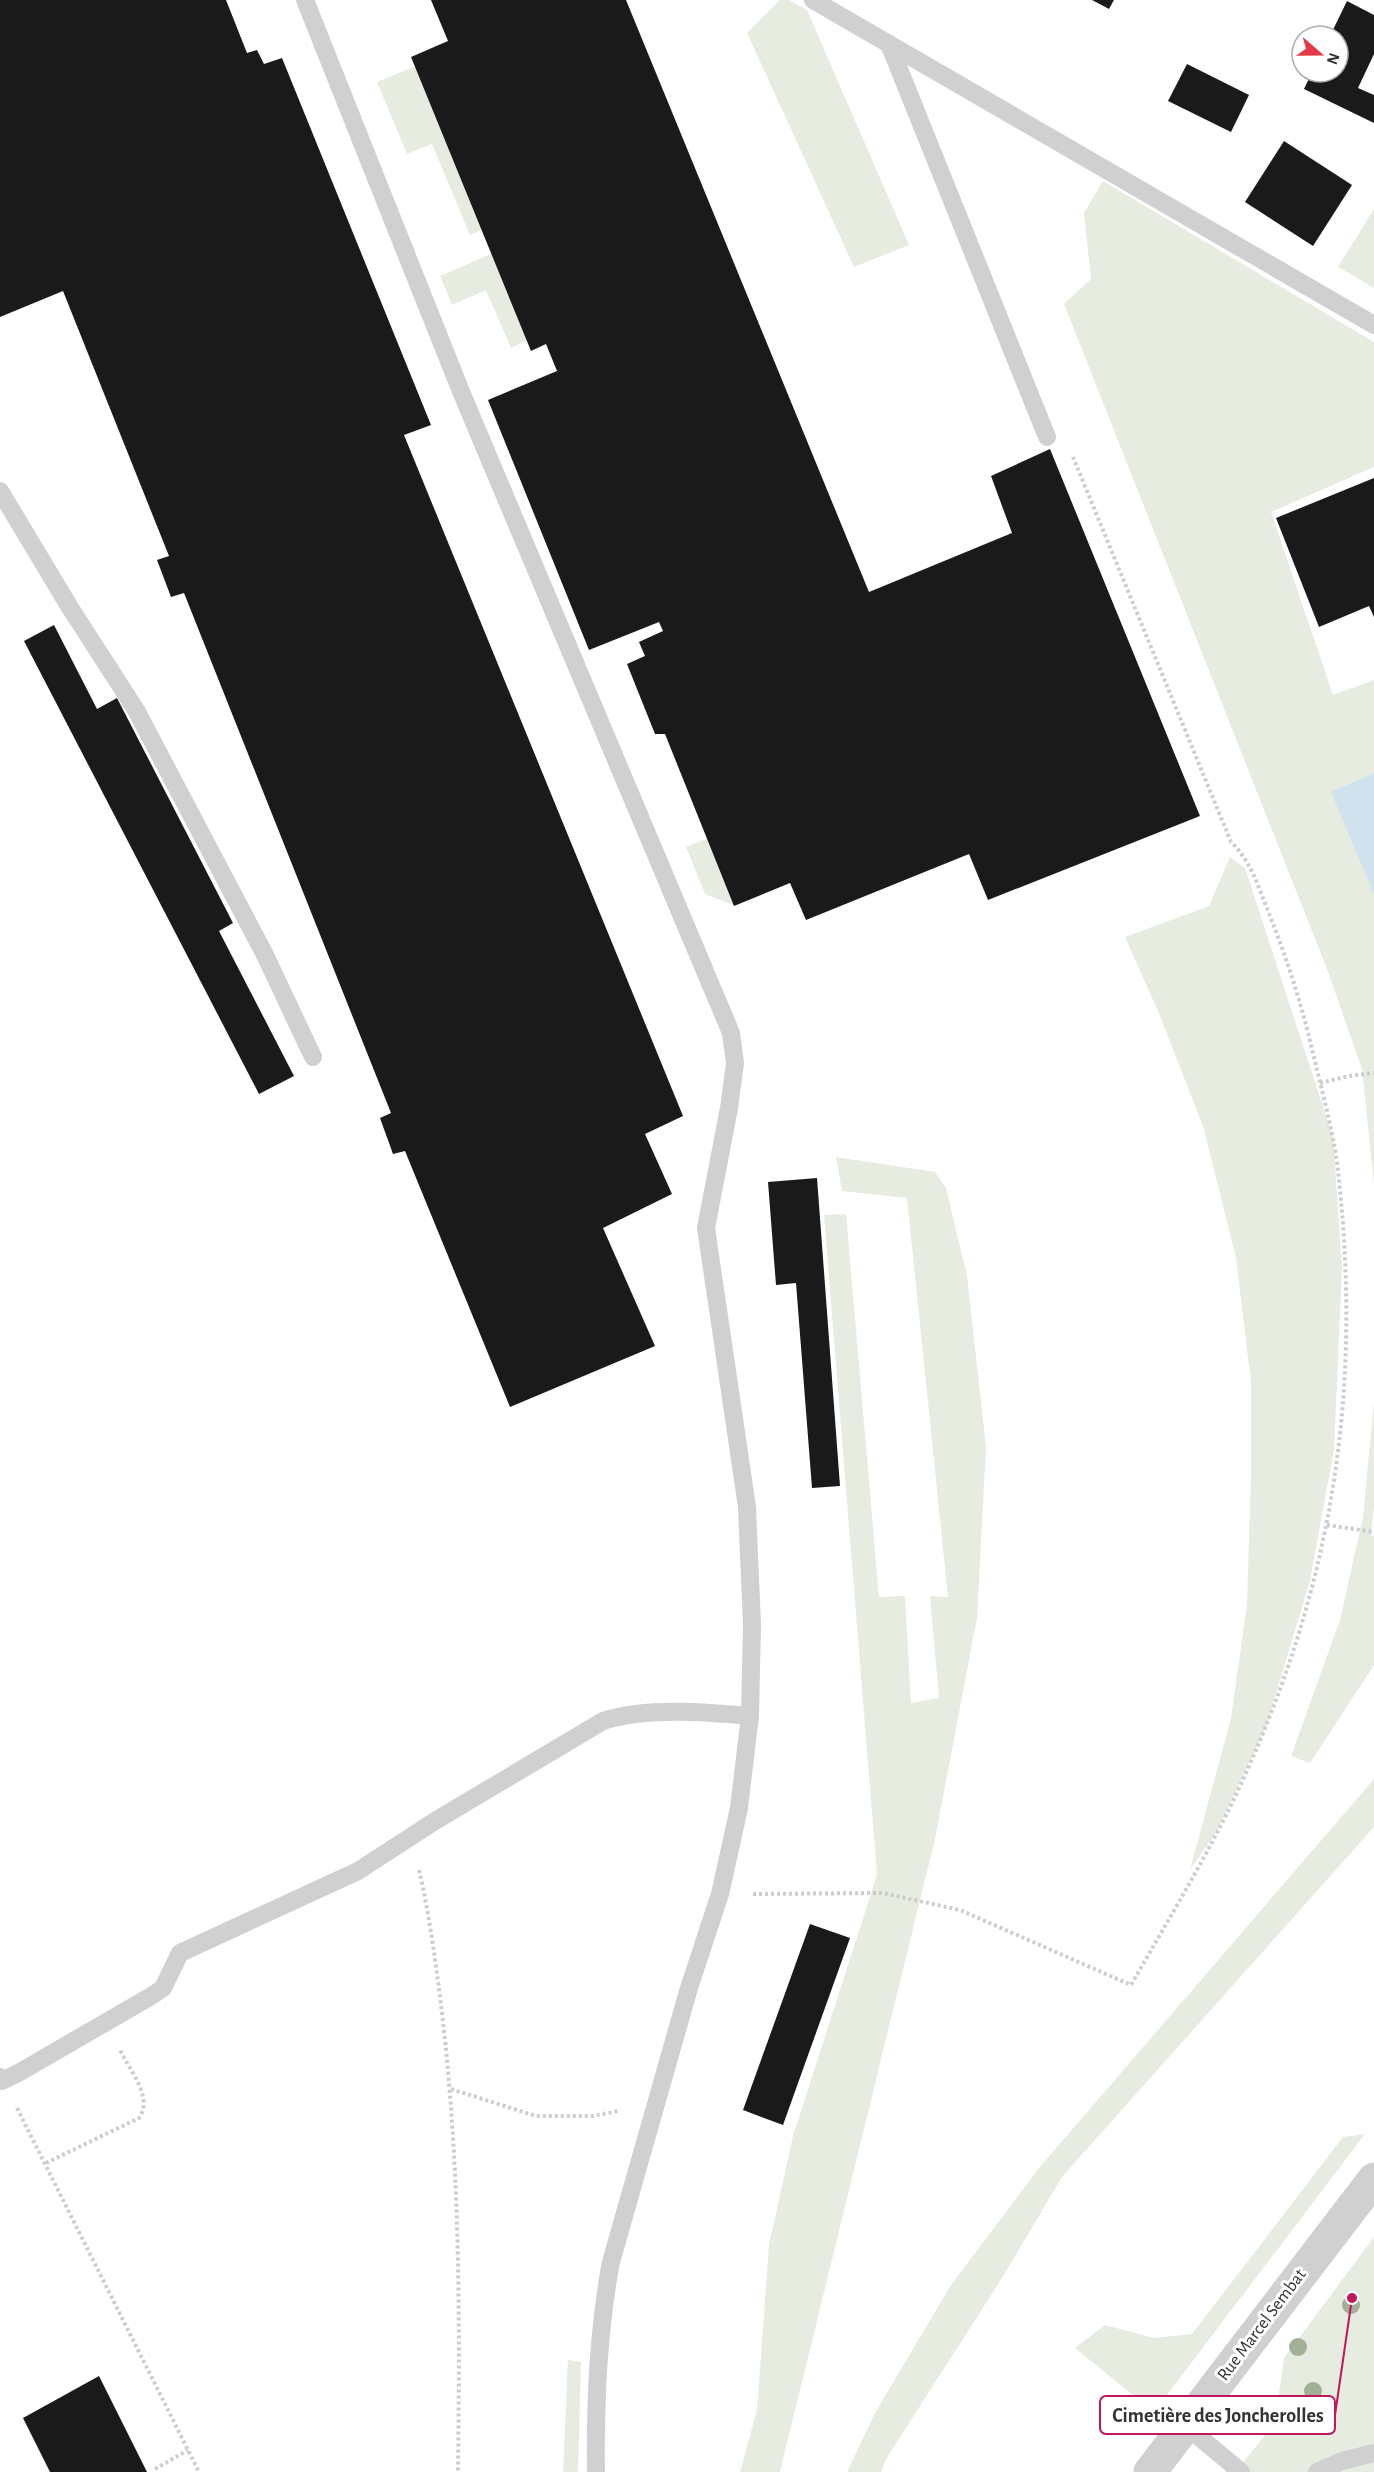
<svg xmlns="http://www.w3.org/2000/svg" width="1374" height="2472" font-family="'Alegreya Sans',sans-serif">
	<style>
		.green { fill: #e6ecdf }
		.water { fill: #cfe2ee }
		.building { fill: #1a1a1a }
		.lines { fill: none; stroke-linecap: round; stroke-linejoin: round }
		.path { stroke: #cdcdcd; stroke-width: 4; stroke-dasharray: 3 3; stroke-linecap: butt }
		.service { stroke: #d0d0d0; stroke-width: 18 }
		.minor { stroke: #d0d0d0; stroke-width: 33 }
		.tree { fill: #a2b095 }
		.labels { text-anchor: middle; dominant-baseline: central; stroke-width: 6; stroke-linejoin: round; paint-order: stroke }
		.street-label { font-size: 18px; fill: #333; stroke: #fff }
		.leader { fill: none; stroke: #c2185b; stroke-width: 2 }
		.callout-dot { fill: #c2185b; stroke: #fff; stroke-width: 2 }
		.callout { fill: #fff; stroke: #c2185b; stroke-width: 2 }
		.callout-label { font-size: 20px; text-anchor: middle; font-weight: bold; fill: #333 }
	</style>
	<rect width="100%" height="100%" fill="#fff"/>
	<!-- green -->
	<g class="green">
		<path d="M780,0H789L807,10L909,245L854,267L747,33Z"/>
		<path d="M418,65L486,228L470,235L432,144L407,154L377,82Z"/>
		<path d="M1103,181L1374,342V467L1271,512L1333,695L1374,680V1184L1362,1069L1327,969L1064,304L1091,279L1084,213Z"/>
		<path d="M1374,209V288L1338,267Z"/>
		<path d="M493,253L530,339L511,348L486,290L452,305L440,276Z"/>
		<path d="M709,838L736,906L705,894L686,847Z"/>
		<path d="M1230,857L1245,868L1333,1137L1342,1268L1334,1449L1310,1581L1266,1727L1217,1831L1190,1870L1231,1718L1247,1605L1251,1475V1382L1236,1258L1203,1126L1158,1011L1125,937L1209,906Z"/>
		<path d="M836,1157L935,1172L946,1188L967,1276L986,1447L977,1618L935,1839L780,2472H740L757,2410L769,2245L793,2136L877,1875L824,1215L846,1214L879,1597L905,1596L911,1703L939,1698L930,1596L948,1597L907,1198L842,1191Z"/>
		<path d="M1374,1403V1508L1371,1535L1374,1536V1665L1310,1763L1291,1756L1340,1620L1363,1517Z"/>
		<path d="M1374,1779V1827L1062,2177L1002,2278L886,2459L881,2472H847L875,2413L951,2285L1039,2168Z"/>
		<path d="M1365,2134L1154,2412L1075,2348L1105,2325L1154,2338L1192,2334L1343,2137Z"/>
		<path d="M1374,2237V2472H1235L1275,2423L1284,2358Z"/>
		<path d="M568,2360L581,2362L578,2472H563Z"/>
	</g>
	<!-- water -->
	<path class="water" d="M1374,773V894L1331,792Z"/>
	<!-- building -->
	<g class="building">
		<path d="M0,0H226L247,53L257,50L264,64L282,58L431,425L404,435L683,1116L645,1134L672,1194L603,1228L655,1346L510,1407L405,1151L393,1154L380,1118L391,1113L184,593L171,597L157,560L169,556L63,291L0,317Z"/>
		<path d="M431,0H626L869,592L1012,533L991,476L1050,449L1200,816L988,900L969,854L806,920L790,883L734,906L665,734H655L627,664L645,656L639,642L663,631L659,622L589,650L488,400L557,371L546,344L531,351L411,57L448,41Z"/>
		<path d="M1092,0H1114L1109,9Z"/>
		<path d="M1347,1L1374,15V54L1358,88L1374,95V123L1304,89L1312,72H1338V36H1330Z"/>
		<path d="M1187,64L1249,95L1231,132L1168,101Z"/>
		<path d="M1284,141L1352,185L1313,246L1245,202Z"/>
		<path d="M1374,478V617L1369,606L1319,627L1276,518Z"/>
		<path d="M54,625L97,709L117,698L233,923L219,931L294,1076L259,1094L24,641Z"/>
		<path d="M817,1178L840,1486L812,1488L796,1283L776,1285L768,1182Z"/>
		<path d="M810,1924L850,1938L783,2125L743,2110Z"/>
		<path d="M99,2376L147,2472H50L23,2418Z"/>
	</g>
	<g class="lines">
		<!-- path -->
		<g class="path">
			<path d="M1320,1083L1349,1076L1374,1073"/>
			<path d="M1327,1525L1374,1532"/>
			<path d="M419,1870C430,1917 436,1965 442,2013C460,2166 460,2318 458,2472"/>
			<path d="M753,1894L883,1893L960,1910L1131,1985C1172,1913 1216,1842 1249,1766C1334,1574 1361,1389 1339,1180C1335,1136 1322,1092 1312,1049C1301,1002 1286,956 1268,911C1258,886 1251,861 1231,842L1073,457"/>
			<path d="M451,2089L536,2116H592L619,2111"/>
			<path d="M17,2108L199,2472"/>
			<path d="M46,2163L139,2118C154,2098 129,2069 120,2050"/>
			<path d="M155,2469L188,2450"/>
		</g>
		<!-- service -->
		<g class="service">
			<path d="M305,0L462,394L731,1033L735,1063L729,1108L706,1228L747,1507L752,1625L750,1716L739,1808L720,1894L689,1988L611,2262C598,2331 595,2403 596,2472"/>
			<path d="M813,0L1374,325"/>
			<path d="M889,44L1047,437"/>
			<path d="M0,491L69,606L136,710L265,955L313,1057"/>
			<path d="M0,2077L2,2081L20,2072L153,1995L163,1988L180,1953L358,1871L435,1821L603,1721C645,1707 706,1712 750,1716"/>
			<path d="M1185,2425L1241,2472"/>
			<path d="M1317,2472L1342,2461L1374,2453"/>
		</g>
		<!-- minor -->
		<path class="minor" d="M1150,2472L1374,2179"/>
	</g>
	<!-- trees -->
	<g class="tree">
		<circle cx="1351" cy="2305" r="9"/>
		<circle cx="1298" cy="2347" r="9"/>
		<circle cx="1313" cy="2391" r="9"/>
	</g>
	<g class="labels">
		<!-- street labels -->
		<g class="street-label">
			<text transform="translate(1262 2325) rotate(-53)">Rue Marcel Sembat</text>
		</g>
	</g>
	<!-- callouts -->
	<path class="leader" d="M1352 2298L1335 2415"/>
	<circle class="callout-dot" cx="1352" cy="2298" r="6"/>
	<rect class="callout" x="1100" y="2396" width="235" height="38" rx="6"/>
	<g class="callout-label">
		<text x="1218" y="2422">Cimetière des Joncherolles</text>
	</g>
	<!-- north arrow -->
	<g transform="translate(1320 54) rotate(110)"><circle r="28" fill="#ffffff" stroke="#adadad" stroke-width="1.5"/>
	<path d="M0-4.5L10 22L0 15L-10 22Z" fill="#e63946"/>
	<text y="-9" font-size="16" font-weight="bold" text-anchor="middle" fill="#333333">N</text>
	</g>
</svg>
